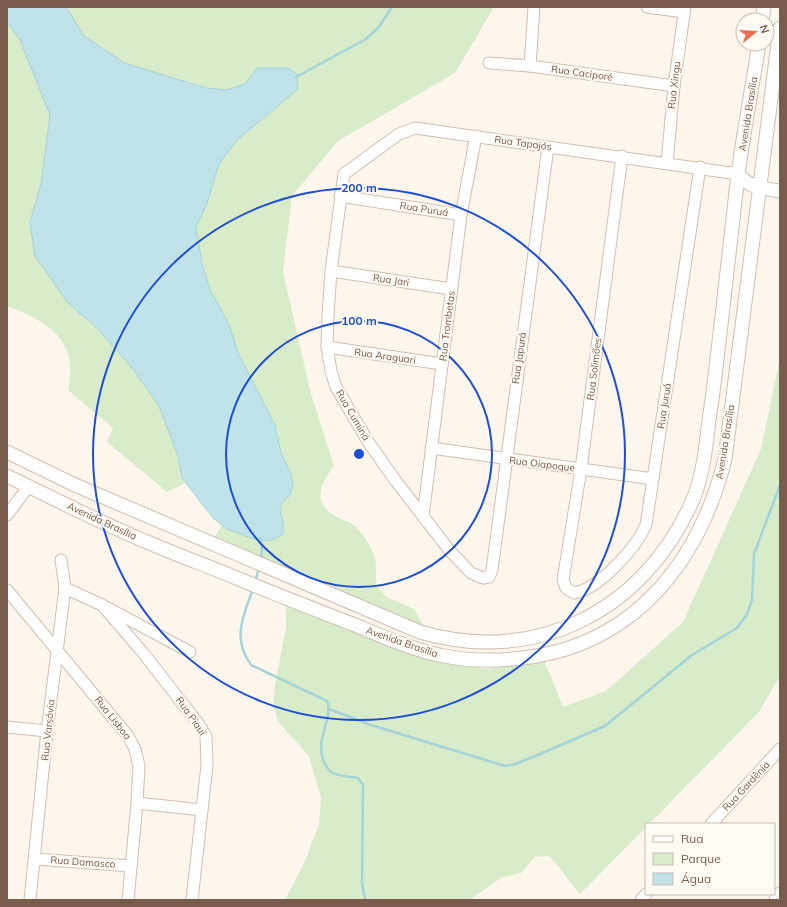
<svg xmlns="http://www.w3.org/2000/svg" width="787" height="907" font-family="Mulish,sans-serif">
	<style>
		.green { fill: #d8ecc9 }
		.water { fill: #bfe3e8; stroke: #a5d3da }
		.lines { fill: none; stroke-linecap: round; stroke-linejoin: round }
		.stream { stroke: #a5d3da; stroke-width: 2.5 }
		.minor-casing { stroke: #d1beb0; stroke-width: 13 }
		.tertiary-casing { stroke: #d1beb0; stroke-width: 15 }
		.minor { stroke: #fff; stroke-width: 11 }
		.tertiary { stroke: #fff; stroke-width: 13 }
		.ring { fill: none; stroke: #1d4ed8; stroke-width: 2 }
		.labels { text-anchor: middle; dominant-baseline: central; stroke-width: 4; stroke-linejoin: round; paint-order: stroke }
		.street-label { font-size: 10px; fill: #7a5c4d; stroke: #fffaf3 }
		.centre { fill: #1d4ed8; stroke: #fffaf3; stroke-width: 2 }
		.ring-label { font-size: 12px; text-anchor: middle; font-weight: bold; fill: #1d4ed8; stroke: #fffaf3; stroke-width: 4; stroke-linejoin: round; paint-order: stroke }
	</style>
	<rect width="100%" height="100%" fill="#fdf6ec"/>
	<!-- green -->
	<g class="green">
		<path d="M66,7H494L455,73L338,141L292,196L283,272L311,394L334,466C320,485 311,503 337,517C343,520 351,522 356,527C364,535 375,552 376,564C376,572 376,578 376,586L387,597L414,609L423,625L214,538L222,525L227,529L260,541L283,522L280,511L282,503L289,496L291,474L281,453L275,425L239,355L228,322L211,292L202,264L196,227L207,203L219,164L237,140L297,90L288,68L274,69L245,84L227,90L206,88L124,63L84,36Z"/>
		<path d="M7,22L20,40L50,115L41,184L30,222L68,303L97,328L132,368L159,406L178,456L182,478L185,483L167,492L107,442L113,428L68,390C79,340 49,322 7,306Z"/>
		<path d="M780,358V676L759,712L649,824H646V827L580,894C568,881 561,868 549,856L535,857L521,873L501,878L472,898V900H285L305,861L319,824L321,798L309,756L279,723L273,706L275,685L286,627V604L417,657L486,669L544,660L563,707L606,691L683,622L761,449Z"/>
	</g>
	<!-- water -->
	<path class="water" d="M7,7H66L84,36L124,63L206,88L227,90L245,84L257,68H288L298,75L297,90L237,140L219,164L207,203L196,227L202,264L211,292L228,322L239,355L275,425L281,453L291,474L293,486L289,496L282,503L280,511L283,522V534L272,540L260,541L227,529L213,518L182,478L178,456L159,406L132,368L97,328L68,303L35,256L30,222L41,184L50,115L20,40L7,22Z"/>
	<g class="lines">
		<!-- stream -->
		<g class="stream">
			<path d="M296,77L366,39L378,28L392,7"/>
			<path d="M260,538L262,549L261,559"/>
			<path d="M255,582L259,568"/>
			<path d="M253,589C243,616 232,639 251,665L327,701C334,718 314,739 324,762C326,765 327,769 331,772C337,776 350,777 358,778L363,785L362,883L365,900"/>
			<path d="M329,709L371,725L505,766L515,764L533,757L605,726L692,655L737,628L747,614L752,600L754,554L780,485"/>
		</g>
		<defs>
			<g id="minor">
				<path d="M647,7L684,12"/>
				<path d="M489,63L530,66L674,86"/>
				<path d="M530,66L534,7"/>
				<path d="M548,147L492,570L489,577L483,578L471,573L450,551L395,480L367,440L336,387L331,371L327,347L328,316L331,271L344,174L399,134L415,128L738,174"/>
				<path d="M622,156L581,469L563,580L566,588L574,593C599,589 636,548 646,525L700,167"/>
				<path d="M667,163L674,86L685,7"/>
				<path d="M340,196L461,215"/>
				<path d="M331,271L451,289"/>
				<path d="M327,347L442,364"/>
				<path d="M431,448L653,479"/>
				<path d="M7,515L29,486"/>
				<path d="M423,516L461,215L476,136"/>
				<path d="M65,588L102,605L190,652"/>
				<path d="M7,590L128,736L135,749L139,766L137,803L128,900"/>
				<path d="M102,605L144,654L197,722L206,736L207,765L192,900"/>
				<path d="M7,727L47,731"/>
				<path d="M137,803L202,810"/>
				<path d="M711,824L780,749"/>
				<path d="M35,859L131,866"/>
				<path d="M30,900L47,731L65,588L61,560"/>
				<path d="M641,900L646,894"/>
			</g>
			<g id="tertiary">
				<path d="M762,20L764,7"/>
				<path d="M738,174C749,188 763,188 780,191"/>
				<path d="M7,452L75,485L420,632C536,666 643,611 692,502C703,476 706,448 709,420C714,389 717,357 721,325C727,275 732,224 738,174C744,131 752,87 759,44"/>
				<path d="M7,476C53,498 99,522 147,542C177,555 208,566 239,579C277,595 316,610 355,625C384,637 413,650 444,656C473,662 501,661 530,657C637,642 700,559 725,459L780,28"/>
				<path d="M776,900L780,894"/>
			</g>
		</defs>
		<!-- minor casing -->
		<use href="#minor" class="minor-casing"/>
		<!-- tertiary casing -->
		<use href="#tertiary" class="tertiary-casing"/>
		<!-- minor -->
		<use href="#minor" class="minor"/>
		<!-- tertiary -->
		<use href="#tertiary" class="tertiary"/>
	</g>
	<!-- distance rings -->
	<g class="ring">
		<circle cx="359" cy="454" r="133"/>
		<circle cx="359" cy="454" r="266"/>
	</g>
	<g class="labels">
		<!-- street labels -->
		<g class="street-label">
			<text transform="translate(582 73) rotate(8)">Rua Caciporé</text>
			<text transform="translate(674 85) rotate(-83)">Rua Xingu</text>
			<text transform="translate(748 114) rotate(-81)">Avenida Brasília</text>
			<text transform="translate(523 143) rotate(8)">Rua Tapajós</text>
			<text transform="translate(424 209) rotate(9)">Rua Puruá</text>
			<text transform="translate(391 280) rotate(8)">Rua Jari</text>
			<text transform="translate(447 326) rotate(-83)">Rua Trombetas</text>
			<text transform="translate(385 356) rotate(8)">Rua Araguari</text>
			<text transform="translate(519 358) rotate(-82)">Rua Japurá</text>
			<text transform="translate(594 369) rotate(-83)">Rua Solimões</text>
			<text transform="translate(664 406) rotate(-81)">Rua Juruá</text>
			<text transform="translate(353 415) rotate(60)">Rua Cuminá</text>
			<text transform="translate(725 442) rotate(-81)">Avenida Brasília</text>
			<text transform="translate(542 464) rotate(7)">Rua Oiapoque</text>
			<text transform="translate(102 521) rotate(25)">Avenida Brasília</text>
			<text transform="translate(402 642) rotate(19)">Avenida Brasília</text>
			<text transform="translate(191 716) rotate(55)">Rua Piauí</text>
			<text transform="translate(113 718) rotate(52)">Rua Lisboa</text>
			<text transform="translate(48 730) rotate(-84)">Rua Varsóvia</text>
			<text transform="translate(746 786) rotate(-47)">Rua Gardênia</text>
			<text transform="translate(83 862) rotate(4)">Rua Damasco</text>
		</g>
	</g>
	<circle cx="359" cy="454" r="6" class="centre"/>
	<g class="ring-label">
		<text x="359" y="192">200 m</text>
		<text x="359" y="325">100 m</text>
	</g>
	<!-- border -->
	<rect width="787" height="907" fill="none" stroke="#7a5c4d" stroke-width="16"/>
	<!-- legend -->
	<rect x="645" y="823" width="130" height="72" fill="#fffaf3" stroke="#cabbb1"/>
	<rect x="653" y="836" width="20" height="6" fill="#ffffff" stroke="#cabbb1"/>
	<text x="681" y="843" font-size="12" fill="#7a5c4d">Rua</text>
	<rect x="653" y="853" width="20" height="12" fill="#d8ecc9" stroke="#cabbb1"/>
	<text x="681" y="863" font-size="12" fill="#7a5c4d">Parque</text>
	<rect x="653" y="873" width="20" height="12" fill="#bfe3e8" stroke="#cabbb1"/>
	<text x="681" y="883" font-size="12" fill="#7a5c4d">Água</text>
	<!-- north arrow -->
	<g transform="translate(755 32) rotate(72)"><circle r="19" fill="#fffaf3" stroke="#cabbb1"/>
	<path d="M0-3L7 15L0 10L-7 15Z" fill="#e76f51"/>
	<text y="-6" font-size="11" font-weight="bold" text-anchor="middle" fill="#7a5c4d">N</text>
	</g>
</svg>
